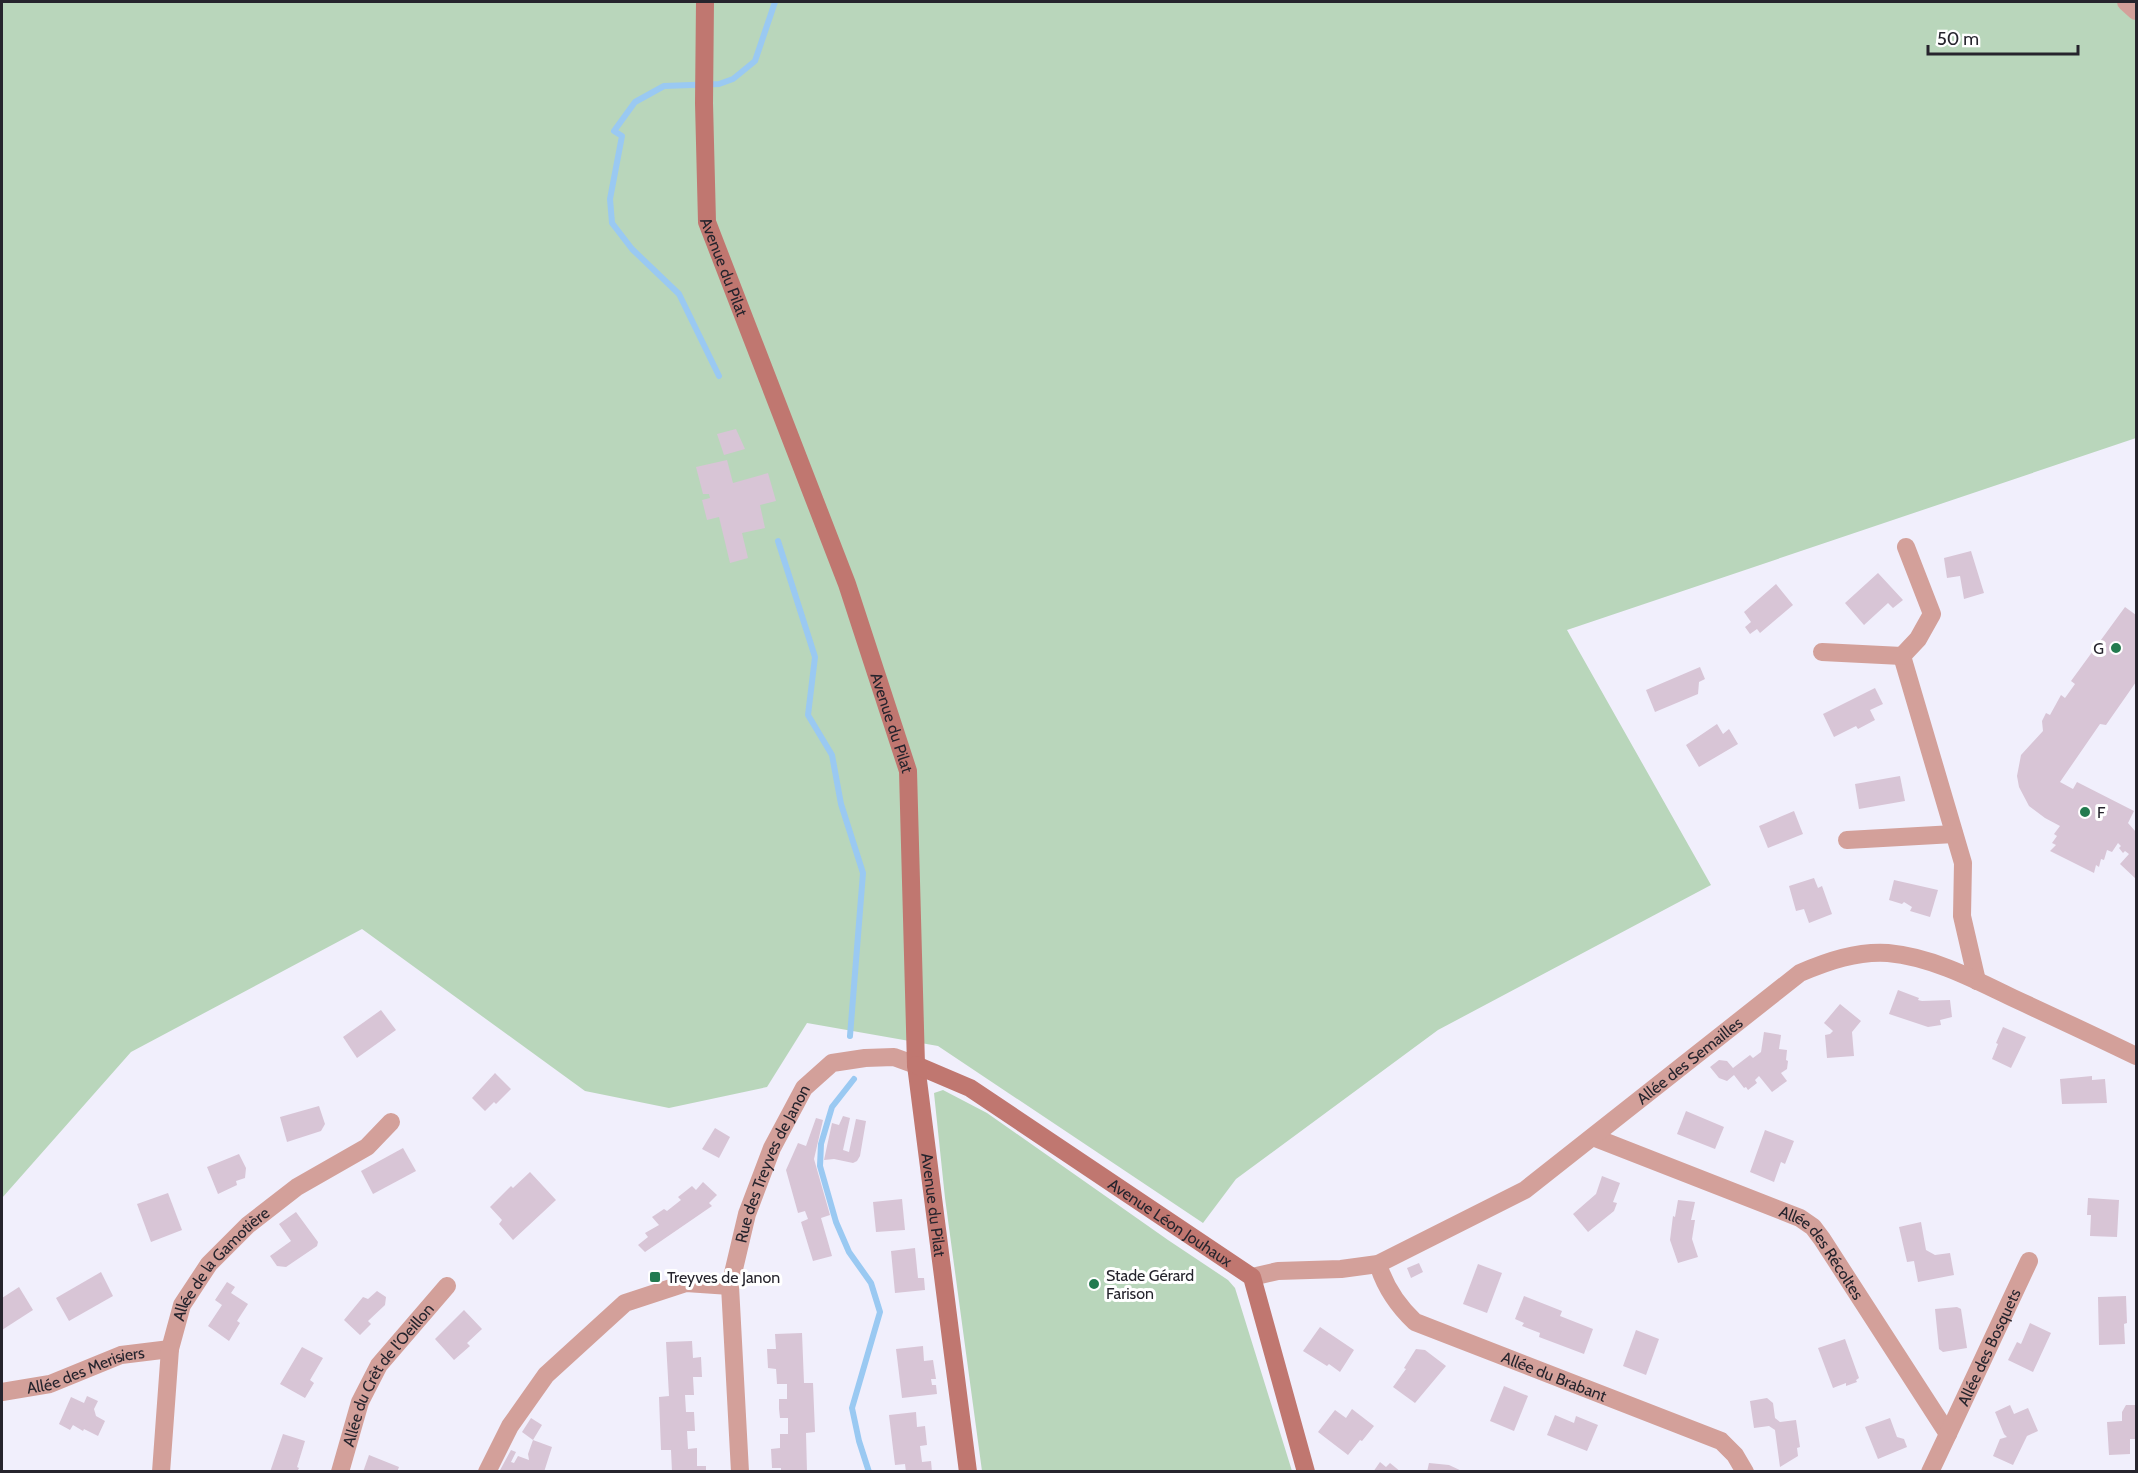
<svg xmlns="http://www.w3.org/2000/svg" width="2138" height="1473" font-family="Cabin,sans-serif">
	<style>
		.green { fill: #b9d6bb }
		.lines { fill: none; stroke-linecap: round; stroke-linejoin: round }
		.stream { stroke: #9ac9f2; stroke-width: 6 }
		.building { fill: #d8c5d6 }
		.street { stroke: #d3a09a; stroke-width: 18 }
		.secondary { stroke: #c07770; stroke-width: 18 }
		.poi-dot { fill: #237b4f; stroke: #fff; stroke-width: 2 }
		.labels { text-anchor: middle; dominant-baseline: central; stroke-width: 6; stroke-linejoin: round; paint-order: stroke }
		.street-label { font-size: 16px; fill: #26242d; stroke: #fff }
		.poi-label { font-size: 16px; fill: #26242d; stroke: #fff; text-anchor: start }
	</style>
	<rect width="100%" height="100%" fill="#f1effc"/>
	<!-- green -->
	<g class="green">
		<path d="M2,2H2136V438L1567,630L1711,885L1438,1030L1236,1179L1203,1223L938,1046L807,1023L767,1087L669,1108L585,1091L362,929L131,1052L2,1198Z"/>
		<path d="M943,1090L987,1113L1168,1240L1228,1280L1235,1288L1292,1471H982L945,1198L934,1093Z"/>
	</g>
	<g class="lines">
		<!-- stream -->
		<g class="stream">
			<path d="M719,376L679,294L632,249L612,223L610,199L622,136L614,131L635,102L664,86L719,84L733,79L755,61L775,2"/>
			<path d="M778,541L815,657L808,715L832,755L841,804L863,873L850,1036"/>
			<path d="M854,1079L832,1107L821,1144L820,1166L836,1222L849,1252L871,1283L880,1312L852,1408L859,1441L869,1472"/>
		</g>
	</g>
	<!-- building -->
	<g class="building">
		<path d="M736,429L745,449L724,455L717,434Z"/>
		<path d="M727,460L733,483L768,473L776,501L760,505L765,528L742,533L748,558L730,563L719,517L707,520L702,500L710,498L709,494H703L696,467Z"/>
		<path d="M1971,551L1984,593L1964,599L1960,576L1947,578L1944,558Z"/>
		<path d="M1878,573L1903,600L1893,608L1888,603L1864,625L1845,603Z"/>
		<path d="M1776,584L1793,605L1760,633L1757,629L1750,634L1745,627L1751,622L1744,612Z"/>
		<path d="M2125,607L2136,615V682L2106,725L2100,724L2060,782L2073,789L2077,782L2134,811L2128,823L2136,832V879L2120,864L2129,854L2125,851L2123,853L2119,848L2121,846L2118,843L2112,852L2107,850L2104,860L2101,859L2099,867L2096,865L2094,873L2050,851L2056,845L2052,843L2057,836L2054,834L2060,826L2045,818L2029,806L2019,787L2017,776L2021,755L2043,731L2042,721L2046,713L2050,715L2061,695L2065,698L2075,684L2071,681Z"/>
		<path d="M1700,667L1705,679L1699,682L1698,694L1655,712L1646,690Z"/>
		<path d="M1875,688L1883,704L1870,710L1875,720L1858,729L1856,726L1834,737L1823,714Z"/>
		<path d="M1717,724L1723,734L1729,729L1738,744L1699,767L1686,745Z"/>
		<path d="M1900,776L1905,801L1859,809L1855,784Z"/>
		<path d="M1794,811L1803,834L1768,848L1759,826Z"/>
		<path d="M1814,878L1818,888L1822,886L1832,914L1809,923L1804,909L1796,911L1789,886Z"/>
		<path d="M1894,880L1938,890L1930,917L1910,911L1912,907L1904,902L1902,904L1889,900Z"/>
		<path d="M1898,990L1919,998L1918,1000L1922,1001L1950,1000L1952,1017L1940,1020L1941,1025L1928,1027L1889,1014Z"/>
		<path d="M1840,1004L1861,1021L1852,1032L1854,1056L1827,1058L1825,1035L1830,1034L1833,1031L1824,1023Z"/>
		<path d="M381,1010L396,1030L357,1058L343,1037Z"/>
		<path d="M2003,1027L2026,1037L2011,1068L1992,1059L1998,1044L1996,1043Z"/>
		<path d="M1764,1032L1781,1035L1779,1049L1787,1050L1786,1060L1788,1061L1787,1069L1781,1073L1787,1081L1772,1092L1759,1076L1755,1080L1757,1083L1748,1090L1746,1087L1744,1088L1734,1075L1727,1081L1719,1078L1710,1067L1719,1060L1727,1061L1733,1068L1750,1055L1753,1058L1761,1052Z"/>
		<path d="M495,1073L511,1089L496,1104L494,1102L485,1111L472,1098Z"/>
		<path d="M2092,1076V1080L2105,1079L2107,1103L2062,1104L2060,1079Z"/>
		<path d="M319,1106L325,1124L321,1131L287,1142L280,1117Z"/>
		<path d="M1686,1111L1724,1127L1715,1149L1677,1134Z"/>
		<path d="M843,1116L850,1118L843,1150L849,1152L856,1119L866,1121L860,1156L857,1161L853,1163L834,1159L824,1160L832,1123L839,1125Z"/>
		<path d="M816,1118L823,1120L814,1159L830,1215L821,1218L832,1256L813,1261L801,1222L808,1219L805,1211L798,1213L786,1170L798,1143L806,1146Z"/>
		<path d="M715,1128L730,1137L719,1158L702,1149Z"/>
		<path d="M1765,1130L1794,1141L1785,1164L1781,1162L1774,1182L1750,1172Z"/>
		<path d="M403,1148L416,1171L373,1194L361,1171Z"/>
		<path d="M239,1154L246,1168L245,1178L236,1181L237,1185L218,1194L207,1167Z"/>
		<path d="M530,1172L556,1200L513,1240L499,1224L502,1220L490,1207L511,1186L513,1188Z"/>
		<path d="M1602,1176L1620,1183L1613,1202L1617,1203L1614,1211L1588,1232L1573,1214L1596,1194Z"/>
		<path d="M703,1182L717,1195L709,1203L712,1206L645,1252L638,1245L648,1237L645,1233L659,1225L652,1217L664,1209L667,1211L681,1200L678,1197L692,1186L696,1190Z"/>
		<path d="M168,1193L182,1230L151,1242L137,1204Z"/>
		<path d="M2088,1198L2119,1200L2117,1237L2090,1236L2091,1215H2087Z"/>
		<path d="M902,1199L905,1230L876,1232L873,1202Z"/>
		<path d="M1678,1200L1695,1202L1691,1220H1695L1692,1239L1698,1257L1678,1263L1670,1240L1673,1216L1675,1217Z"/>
		<path d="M296,1212L318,1242L317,1246L286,1267L277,1266L270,1256L291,1241L279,1224Z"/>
		<path d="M1921,1222L1926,1250L1935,1255L1950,1253L1954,1275L1918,1282L1914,1261L1907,1262L1899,1227Z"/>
		<path d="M915,1248L918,1278H924L925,1290L895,1293L891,1251Z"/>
		<path d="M1419,1263L1423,1272L1411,1278L1407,1268Z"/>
		<path d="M1478,1264L1502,1273L1487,1313L1463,1304Z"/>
		<path d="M101,1272L113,1296L69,1321L56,1298Z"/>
		<path d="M227,1282L235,1287L231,1293L248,1304L237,1321L240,1323L229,1341L208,1326L222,1305L215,1300Z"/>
		<path d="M19,1287L33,1310L2,1330V1298Z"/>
		<path d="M377,1291L386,1297L385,1305L368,1321L371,1324L360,1335L344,1320L363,1297L368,1299Z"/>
		<path d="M1524,1296L1562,1311L1560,1316L1593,1329L1584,1354L1539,1337L1540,1333L1522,1326L1524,1323L1515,1319Z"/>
		<path d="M2126,1296L2127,1323L2124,1324L2125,1344L2099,1345L2098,1297Z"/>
		<path d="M1957,1307L1961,1309L1967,1348L1943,1352L1939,1349L1935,1309Z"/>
		<path d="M464,1310L482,1329L467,1343L470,1346L454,1360L435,1339Z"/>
		<path d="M2030,1323L2051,1333L2033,1372L2008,1360L2017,1342L2021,1344Z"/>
		<path d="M1320,1327L1354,1350L1340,1372L1329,1364L1327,1366L1303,1351Z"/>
		<path d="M1636,1330L1659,1339L1646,1375L1623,1366Z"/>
		<path d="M802,1333L804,1383H813L815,1432L806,1433L807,1472H781V1468H772L771,1449L780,1448V1434H788V1418H780L779,1409V1399H787V1384H777L776,1369L768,1368L767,1349H776L775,1334Z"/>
		<path d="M1845,1339L1859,1378L1856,1380L1857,1382L1846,1386V1383L1833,1388L1818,1348Z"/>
		<path d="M692,1341L693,1358L701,1357L702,1377H693L694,1395H685L686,1412H694L695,1431H687L688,1449L697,1448V1466H706V1472H672L671,1450H661L659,1397L669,1396L666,1342Z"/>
		<path d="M923,1346L924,1361L933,1360L936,1379H931L932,1385H936L937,1394L902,1398L896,1349Z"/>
		<path d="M302,1347L323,1358L310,1380L314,1383L305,1398L280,1384Z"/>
		<path d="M1416,1349L1425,1350L1446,1366L1415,1403L1393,1387L1406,1369L1404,1368Z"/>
		<path d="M1504,1386L1528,1396L1514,1431L1490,1421Z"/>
		<path d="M87,1396L98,1401L94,1409L96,1416L105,1421L98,1436L84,1429L83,1431L73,1425L70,1430L59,1424L71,1397L84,1403Z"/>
		<path d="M1767,1398L1773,1403L1775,1418L1780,1422L1796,1420L1800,1447L1797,1448L1798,1456L1780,1467L1775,1430L1769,1426L1754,1428L1750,1401Z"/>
		<path d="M2010,1405L2014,1414L2028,1408L2038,1431L2027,1436L2013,1465L1993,1456L2000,1439L2007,1437L2004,1434L1995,1412Z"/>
		<path d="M2126,1405H2136V1439H2130V1454L2109,1455L2107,1422L2122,1421V1412Z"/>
		<path d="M1352,1409L1374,1426L1362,1441L1360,1440L1348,1455L1318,1432L1335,1410L1346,1418Z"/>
		<path d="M916,1412L917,1427L925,1426L927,1445L920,1446L922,1462L931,1461L932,1472H906L905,1464L895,1465L889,1415Z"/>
		<path d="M1555,1415L1574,1423L1576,1416L1598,1425L1587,1451L1547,1435Z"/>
		<path d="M531,1418L542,1425L533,1440L522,1432Z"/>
		<path d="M1890,1418L1897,1437L1904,1439L1907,1447L1878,1459L1865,1427Z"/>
		<path d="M283,1434L305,1441L297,1467L299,1468L297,1472H270Z"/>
		<path d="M533,1440L552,1447L544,1472H499L511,1450L516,1452L511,1462L514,1463L518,1456L529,1460L528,1454Z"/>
		<path d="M369,1455L399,1467L397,1472H363Z"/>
		<path d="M1380,1462L1386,1467L1390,1463L1401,1472H1373Z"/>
		<path d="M1429,1463L1449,1465L1464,1472H1427Z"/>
	</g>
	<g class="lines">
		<!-- street -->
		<g class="street">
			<path d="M2126,2L2136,11"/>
			<path d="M1906,547L1932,614L1918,639L1902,656L1963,863L1962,916L1977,981"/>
			<path d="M1822,652L1902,656"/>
			<path d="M1847,840L1954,834"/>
			<path id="s1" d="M1593,1137L1800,1218L1813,1227L1822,1239L1948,1434L1930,1472"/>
			<path id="s2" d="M1378,1264C1385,1287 1397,1305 1415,1322L1721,1441L1735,1455L1745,1472"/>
			<path id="s3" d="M1252,1277L1278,1271L1341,1269L1378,1264L1525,1190L1800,973C1828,961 1857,951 1888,953C1932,957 1974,979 2013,998C2054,1017 2095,1036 2136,1056"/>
			<path d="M730,1286L740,1472"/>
			<path id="s4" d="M2,1392L50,1384L121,1355L170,1349"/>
			<path id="s5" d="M1948,1434L2029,1261"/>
			<path id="s6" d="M161,1472L170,1349L182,1305L209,1264L248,1225L297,1187L367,1147L391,1122"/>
			<path id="s7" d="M340,1472L360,1402L379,1365L447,1286"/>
			<path id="s8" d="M487,1472L510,1426L546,1375L625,1303L686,1283L730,1286L747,1214L772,1148L804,1088L832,1063L865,1058L894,1057L916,1065"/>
		</g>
		<!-- secondary -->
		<g class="secondary">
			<path id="s9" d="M705,2L704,103L707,222L847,584L908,771L916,1065L968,1472"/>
			<path id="s10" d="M916,1065L970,1088L1252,1277L1306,1472"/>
		</g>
	</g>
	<!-- markers -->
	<g class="poi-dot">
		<circle cx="2116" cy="648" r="6"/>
		<circle cx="2085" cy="812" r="6"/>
		<rect x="649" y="1271" width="12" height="12" rx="3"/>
		<circle cx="1094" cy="1284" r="6"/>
	</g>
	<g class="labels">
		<!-- street labels -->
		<g class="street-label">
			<text stroke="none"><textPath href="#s9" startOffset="268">Avenue du Pilat</textPath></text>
			<text stroke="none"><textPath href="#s9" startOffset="754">Avenue du Pilat</textPath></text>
			<text stroke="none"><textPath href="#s3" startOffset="501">Allée des Semailles</textPath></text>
			<text stroke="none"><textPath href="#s8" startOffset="459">Rue des Treyves de Janon</textPath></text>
			<text stroke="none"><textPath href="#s9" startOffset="1240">Avenue du Pilat</textPath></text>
			<text stroke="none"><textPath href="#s10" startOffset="300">Avenue Léon Jouhaux</textPath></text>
			<text stroke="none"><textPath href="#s1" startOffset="262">Allée des Récoltes</textPath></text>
			<text stroke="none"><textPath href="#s6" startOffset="225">Allée de la Gamotière</textPath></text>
			<text stroke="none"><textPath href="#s5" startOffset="96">Allée des Bosquets</textPath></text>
			<text stroke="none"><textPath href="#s4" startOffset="87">Allée des Merisiers</textPath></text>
			<text stroke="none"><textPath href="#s2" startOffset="219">Allée du Brabant</textPath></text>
			<text stroke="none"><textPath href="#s7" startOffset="110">Allée du Crêt de l'Oeillon</textPath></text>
		</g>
		<!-- poi labels -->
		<g class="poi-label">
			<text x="2104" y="648" text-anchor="end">G</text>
			<text x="2097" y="812">F</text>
			<text x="1106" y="1275">Stade Gérard<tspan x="1106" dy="18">Farison</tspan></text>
			<text x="667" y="1277">Treyves de Janon</text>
		</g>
	</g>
	<!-- border -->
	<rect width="2138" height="1473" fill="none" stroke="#26242d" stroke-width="6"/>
	<!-- scale -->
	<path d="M1928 45v9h150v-9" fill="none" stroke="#26242d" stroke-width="3"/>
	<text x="1937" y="45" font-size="18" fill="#26242d" stroke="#ffffff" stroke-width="4.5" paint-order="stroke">50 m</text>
</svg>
